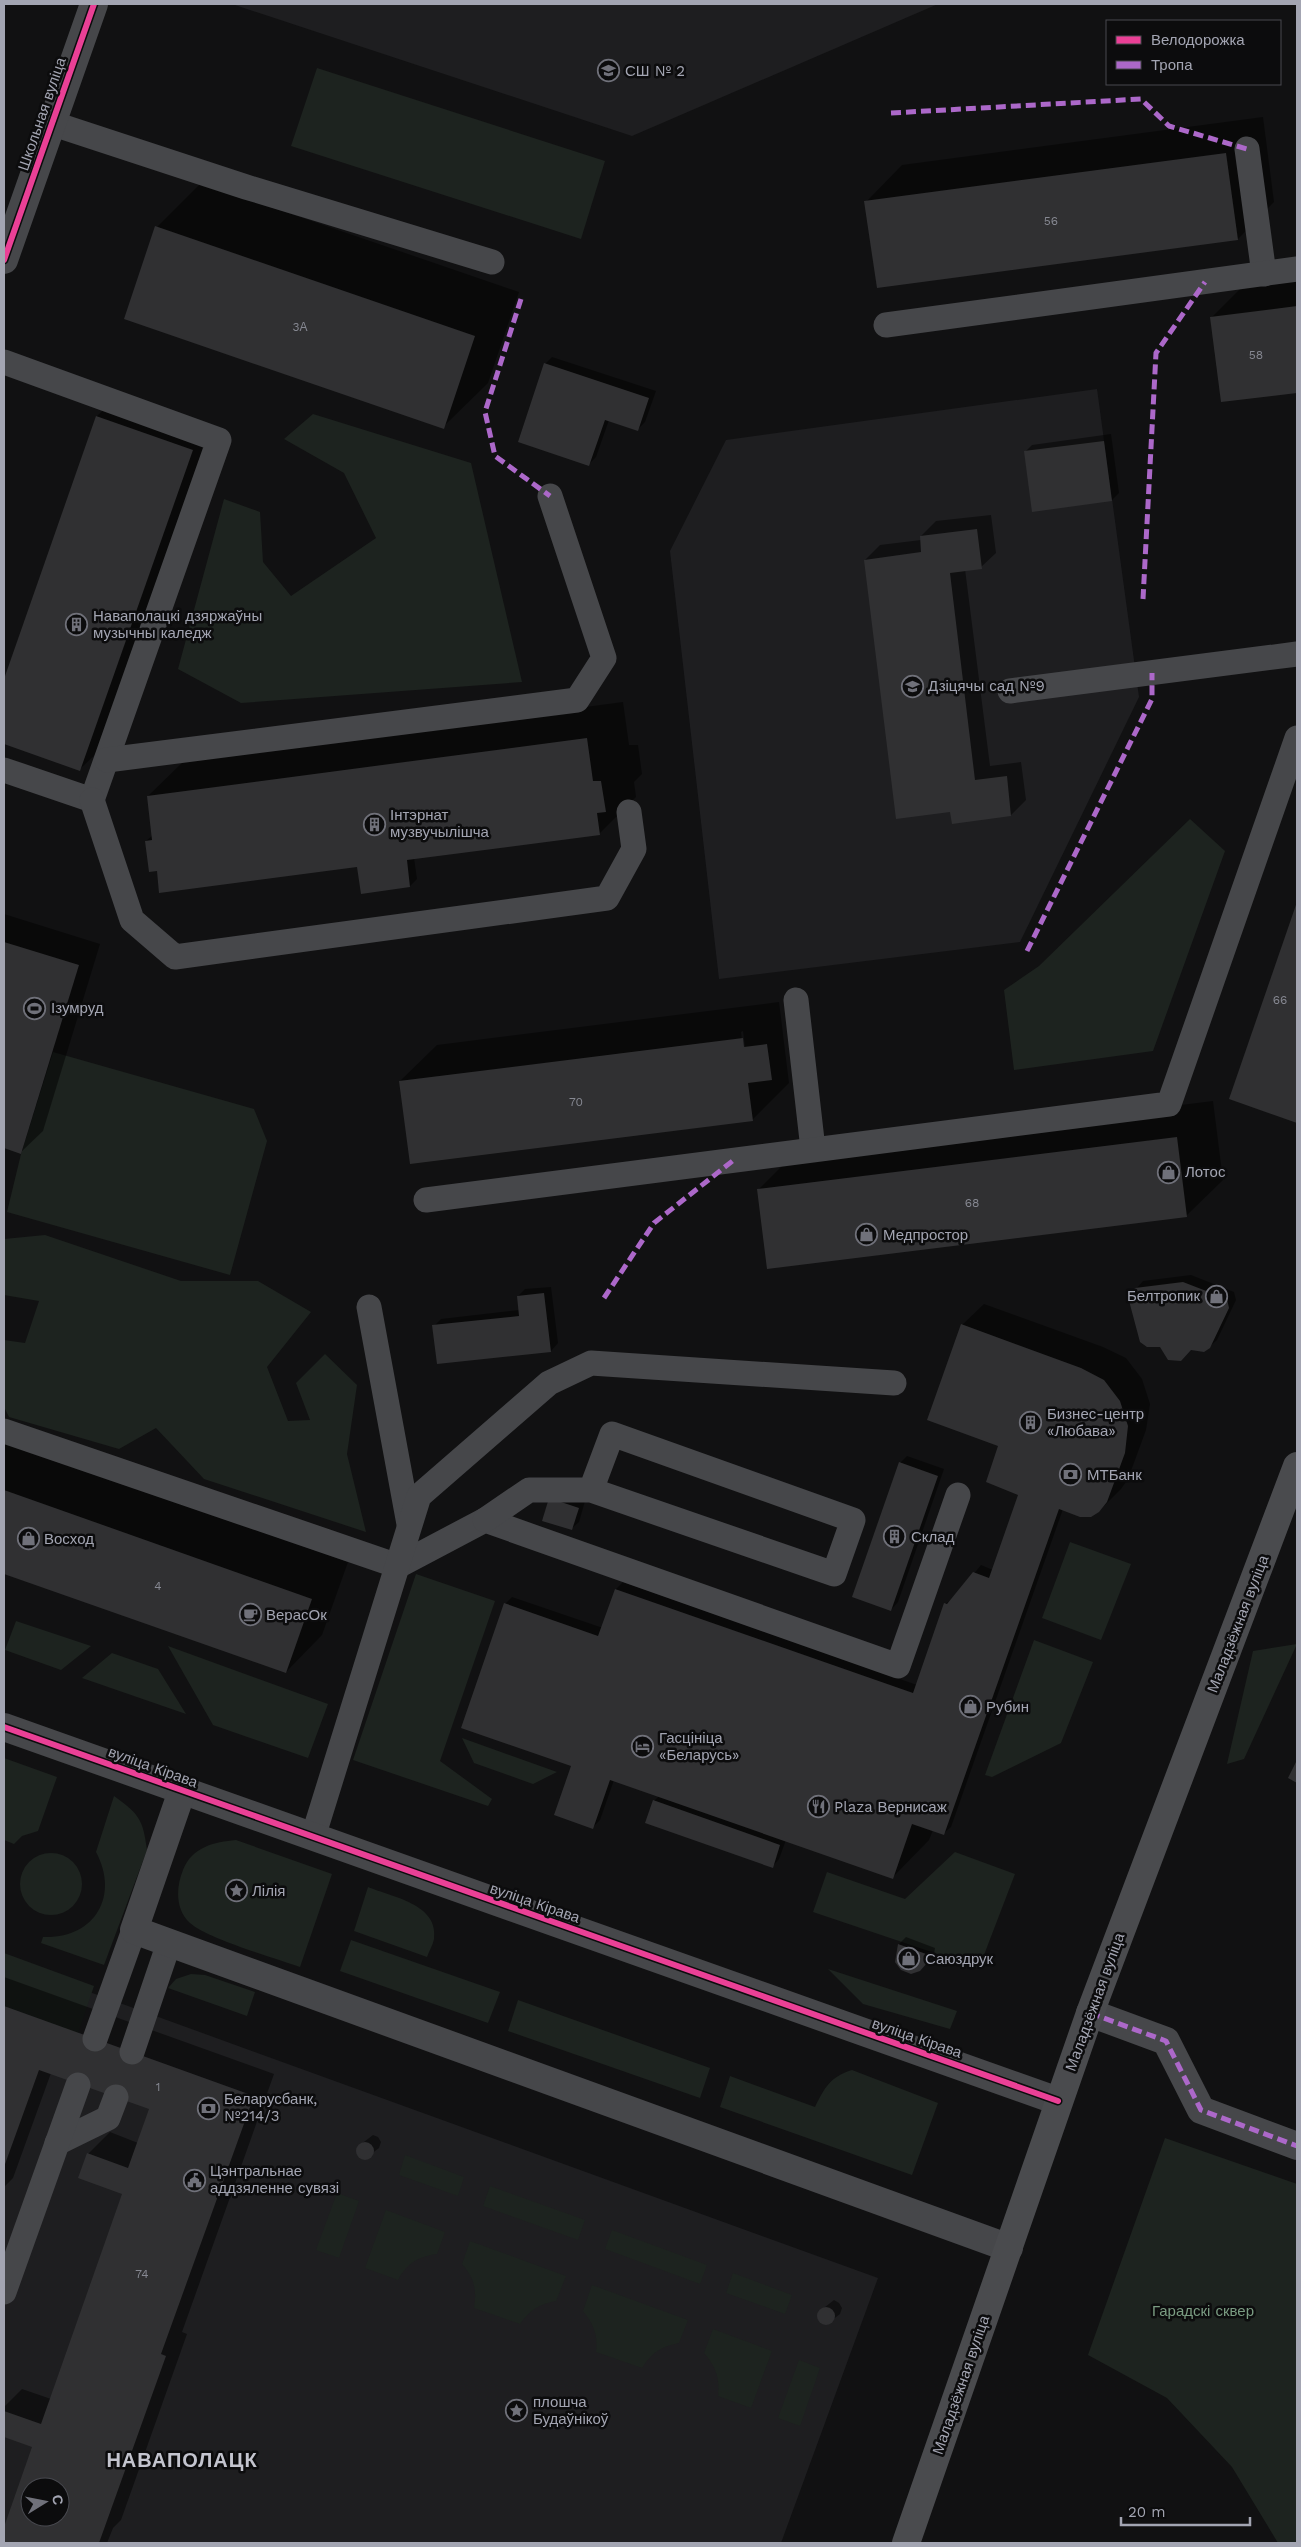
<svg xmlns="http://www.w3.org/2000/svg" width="1301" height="2547" font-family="'Work Sans',sans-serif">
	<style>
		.built { fill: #1e1e20; fill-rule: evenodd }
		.green { fill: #1d231f }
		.shadow { fill: #0007; fill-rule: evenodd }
		.building { fill: #303032; fill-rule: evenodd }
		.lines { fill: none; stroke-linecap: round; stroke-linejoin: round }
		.service { stroke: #46474a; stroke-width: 25 }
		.pedestrian { stroke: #46474a; stroke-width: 28 }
		.minor { stroke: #46474a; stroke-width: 28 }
		.tertiary { stroke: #46474a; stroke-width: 28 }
		.secondary { stroke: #4a4b4e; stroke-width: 28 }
		.quiet { stroke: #ac68c9; stroke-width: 5; stroke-dasharray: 10 5; stroke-linecap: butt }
		.cycleway-casing { stroke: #0c0c0d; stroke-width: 9 }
		.cycleway { stroke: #ea4096; stroke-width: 6 }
		.labels { text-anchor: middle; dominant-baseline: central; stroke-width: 5; stroke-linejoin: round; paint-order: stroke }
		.number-label { font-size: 12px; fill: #868892 }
		.poi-label { font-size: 15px; fill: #a3a5b2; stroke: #0c0c0d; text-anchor: start }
		.street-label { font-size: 15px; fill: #a3a5b2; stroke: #0c0c0d }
		.park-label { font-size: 15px; fill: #7a9c82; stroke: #0c0c0d }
		.district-label { font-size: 20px; font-weight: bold; letter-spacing: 1px; fill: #c3c4ce; stroke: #0c0c0d }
	</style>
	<rect width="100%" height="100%" fill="#111112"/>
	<!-- built -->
	<g class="built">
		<path d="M232,4H938L632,136Z"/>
		<path d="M1097,389L1139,697L1020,942L719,979L670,551L726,440Z"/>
		<path d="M4,1961L878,2278L781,2543H4ZM30,2487H60V2517H30Z"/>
	</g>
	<!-- green -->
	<g class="green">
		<path d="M317,68L605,161L581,239L291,146Z"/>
		<path d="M313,414L471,463L522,682L241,703L178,669L224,499L260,512L263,562L291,596L376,538L344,473L284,439Z"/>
		<path d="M1190,819L1225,851L1153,1051L1014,1070L1004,990L1039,966Z"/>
		<path d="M53,1052L254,1109L267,1141L230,1275L7,1212L21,1154Z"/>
		<path d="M45,1235L181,1281H258L311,1312L267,1367L288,1421L310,1420L296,1383L325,1354L357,1385L347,1454L366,1532L204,1479L156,1428L119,1449L9,1417L4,1407V1340L25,1343L39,1301L4,1295V1239Z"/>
		<path d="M1070,1542L1131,1564L1101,1640L1042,1618Z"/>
		<path d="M416,1574L495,1601L440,1761L492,1799L488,1806L353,1760Z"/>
		<path d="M16,1621L91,1646L61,1670L5,1650Z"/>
		<path d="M1034,1640L1093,1662L1061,1743L992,1777L985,1775Z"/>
		<path d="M1297,1644L1244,1759L1227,1764L1253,1651Z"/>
		<path d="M168,1646L328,1704L308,1758L213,1725Z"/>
		<path d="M112,1653L158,1669L186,1714L82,1678Z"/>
		<path d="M462,1738L557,1772L533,1784L474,1763Z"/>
		<path d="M4,1758L57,1777L38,1831L22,1836L14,1844L4,1840Z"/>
		<path d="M114,1796C139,1814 143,1819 147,1850L104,1965L41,1943L43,1937C94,1939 120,1897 96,1852Z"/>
		<path d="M236,1840L332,1874L300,1967C275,1958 208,1939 190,1923C175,1909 176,1887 183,1870C192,1847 214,1842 236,1840Z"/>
		<path d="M955,1852L1015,1874L979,1968L813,1912L827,1872L905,1899Z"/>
		<circle cx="51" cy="1884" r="31"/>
		<path d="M368,1887C392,1897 439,1904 434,1939C433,1945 429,1951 427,1957L354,1931Z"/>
		<path d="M351,1940L500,1992L488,2023L340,1971Z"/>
		<path d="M4,1953L94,1986L78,2033L4,2006Z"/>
		<path d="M828,1969L957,2011L950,2029L863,2004Z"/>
		<path d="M191,1974L205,1975L255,1992L247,2016L168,1988L176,1979Z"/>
		<path d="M518,2000L710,2068L700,2098L508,2031Z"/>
		<path d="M852,2070L938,2103L912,2175L720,2107L730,2076L815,2107C825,2087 830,2077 852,2070Z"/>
		<path d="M1165,2138L1297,2184V2543H1278L1232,2467L1167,2398L1088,2355Z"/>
		<path d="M405,2155L464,2177L458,2196L399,2175Z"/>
		<path d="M490,2186L585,2220L578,2240L483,2206Z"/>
		<path d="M337,2193L359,2201L339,2258L316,2250Z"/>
		<path d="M386,2210L445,2232L437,2254C418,2257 408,2262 398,2280L365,2268Z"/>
		<path d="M612,2230L707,2265L700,2284L605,2249Z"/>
		<path d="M470,2241L566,2276L556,2301C539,2304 530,2310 520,2324L474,2308C477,2289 474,2278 462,2264Z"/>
		<path d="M733,2273L792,2295L785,2314L726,2293Z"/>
		<path d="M592,2285L688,2320L679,2343C661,2347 652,2352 642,2368L596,2352C598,2335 594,2325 583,2311Z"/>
		<path d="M713,2329L772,2351L751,2408L718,2396C720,2378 716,2367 704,2353Z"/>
		<path d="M799,2360L820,2368L800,2426L778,2418Z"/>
	</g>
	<!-- shadow -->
	<g class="shadow">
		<path d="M1263,117L1274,202L1238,239L866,202L902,165Z"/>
		<path d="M201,183L519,292L488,383L443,427L157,227Z"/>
		<path d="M1297,275V392L1222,401L1212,317L1248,281Z"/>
		<path d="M552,357L656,391L645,422L638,429L609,420L596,457L589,464L545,364Z"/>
		<path d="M119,395L214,428L102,748L80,769L4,743V683L97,416Z"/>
		<path d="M1111,434L1119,493L1112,500L1033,511L1025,452L1032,445Z"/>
		<path d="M991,515L996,553L981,567L965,569L990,766L1021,762L1026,800L1011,815L953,822L952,811L865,560L880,545L921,540V536L936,521Z"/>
		<path d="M623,702L629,745H638L642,774L634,782L636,797L599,834L414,858L417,879L410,886L358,866L158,869L146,841L153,835L148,796L185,760Z"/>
		<path d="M1297,905V1122L1230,1099Z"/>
		<path d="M4,914L100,944L43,1131L21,1152L4,1147Z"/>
		<path d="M779,1002L789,1083L752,1120L400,1081L437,1045ZM743,1031L745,1047L743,1050L741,1032Z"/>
		<path d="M1213,1101L1223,1180L1186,1216L758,1190L795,1153Z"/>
		<path d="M1191,1275L1234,1292L1236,1300L1217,1340L1209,1347L1136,1289L1143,1281Z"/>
		<path d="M551,1287L558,1343L551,1351L434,1326L441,1319L519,1310L518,1296L525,1289Z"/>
		<path d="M984,1304L1103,1347L1126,1358L1142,1379L1150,1404L1146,1430L1128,1479L1121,1489L1099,1511L1063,1509L951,1827L943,1834L933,1830L929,1840L893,1877L786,1840L779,1859L772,1867L654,1801L659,1796L614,1780L600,1820L593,1827L573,1765L505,1604L512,1597L603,1628L616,1589L623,1582L917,1685L945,1604L954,1598L981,1565L993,1570L1019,1496L1000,1446L962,1325Z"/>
		<path d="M4,1441L348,1562L322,1635L286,1672L4,1573Z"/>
		<path d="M907,1456L944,1469L898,1602L891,1610L900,1463Z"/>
		<path d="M550,1499L585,1501L579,1522L571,1529Z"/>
		<path d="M906,1937L935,1948L934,1954L920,1970L896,1962L899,1944Z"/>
		<path d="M4,1977L274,2074L182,2332L187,2334L121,2520L113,2528L107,2543H4V2531L34,2447L4,2436V2407L22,2389L51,2399L124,2193L88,2154L110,2132L138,2143L151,2109L51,2073L13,2178L4,2187ZM30,2487H60V2517H30Z"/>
		<path d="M373,2135L378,2137L381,2142L379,2148L366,2158L360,2157L358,2151L360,2145Z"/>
		<path d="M834,2300L839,2303L842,2308L840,2314L827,2324L821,2322L819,2317L820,2311Z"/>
	</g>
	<!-- building -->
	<g class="building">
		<path d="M1226,153L1238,240L877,288L864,201Z"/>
		<path d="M155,226L475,336L444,429L124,319Z"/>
		<path d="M1297,306V393L1221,402L1210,317Z"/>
		<path d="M544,363L649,398L638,431L605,420L589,466L518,442Z"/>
		<path d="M96,416L193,450L80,771L4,744V679Z"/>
		<path d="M1104,441L1112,501L1032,512L1024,451Z"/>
		<path d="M977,529L982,569L950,573L975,780L1007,776L1011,816L952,824L950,812L896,819L864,560L921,552L920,536Z"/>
		<path d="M587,738L593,781H601L606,812L597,813L600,835L407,860L410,887L361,894L357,867L159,893L157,871L149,872L145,841L152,840L147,796Z"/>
		<path d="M1297,902V1123L1229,1099Z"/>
		<path d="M4,942L79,965L21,1154L4,1148Z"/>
		<path d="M743,1038L744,1047L767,1044L772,1080L748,1083L753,1121L410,1164L399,1081Z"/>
		<path d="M1177,1137L1187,1217L767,1269L757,1189Z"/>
		<path d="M1183,1282L1227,1299L1229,1308L1210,1348L1204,1352L1191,1350L1181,1361L1168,1360L1160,1347H1147L1140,1342L1128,1297L1135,1288Z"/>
		<path d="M544,1293L551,1352L437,1364L432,1325L519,1316L517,1296Z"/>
		<path d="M961,1324L1081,1368L1104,1380L1120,1401L1128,1426L1125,1453L1107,1502L1099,1512L1091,1517H1080L1059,1509L944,1835L912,1824L893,1879L610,1780L593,1829L554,1815L571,1766L461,1728L504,1603L598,1636L615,1589L913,1693L944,1603L947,1604L973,1572L989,1578L1018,1495L986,1482L998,1446L927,1420Z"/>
		<path d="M899,1462L938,1476L891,1611L852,1597Z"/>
		<path d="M4,1490L312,1599L286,1673L4,1574Z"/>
		<path d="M549,1498L579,1508L572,1530L542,1521Z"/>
		<path d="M1297,1760V1783L1288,1778Z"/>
		<path d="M653,1800L780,1845L773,1868L645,1823Z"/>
		<path d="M898,1944L929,1955L927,1963L920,1971L911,1974L901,1970L895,1962Z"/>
		<path d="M4,2006L254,2096L161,2354L166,2356L99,2543H4V2527L32,2447L4,2437V2411L41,2424L122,2194L78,2178L87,2153L128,2168L149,2109L39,2070L4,2167ZM30,2487H60V2517H30Z"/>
		<circle cx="365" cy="2151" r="9"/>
		<circle cx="826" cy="2316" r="9"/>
	</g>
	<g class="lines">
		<!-- service -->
		<g class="service">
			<path d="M51,123L246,187L492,262"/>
			<path d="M1247,149L1264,274"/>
			<path d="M886,325L1297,269"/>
			<path d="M4,362L219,440L92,800L4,770"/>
			<path d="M1010,691L1297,654"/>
			<path d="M107,760L577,700L604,658L550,496"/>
			<path d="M92,800L132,920L175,957L607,898L634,849L629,812"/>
			<path d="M796,1000L813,1149"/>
			<path d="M426,1200L1169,1104L1297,738"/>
			<path d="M369,1307L409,1524"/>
			<path d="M4,1431L398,1566L485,1520L898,1666L958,1495"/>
			<path d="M485,1520L529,1490H591L834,1574L853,1520L612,1434L591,1490"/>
			<path d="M313,1837L419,1496L549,1383L591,1363L894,1383"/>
			<path d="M95,2039L134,1930"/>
			<path d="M132,2052L169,1943"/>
			<path d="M57,2143L108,2118L116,2097"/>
			<path d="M4,2292L78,2085"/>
		</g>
		<!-- pedestrian -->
		<path class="pedestrian" d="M1090,2013L1166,2041L1201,2110L1297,2146"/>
		<!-- minor -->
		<path class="minor" d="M4,260L94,4"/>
		<!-- tertiary -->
		<g class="tertiary">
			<path d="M4,1727L1058,2101"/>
			<path d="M182,1791L134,1930L1009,2248"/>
		</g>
		<!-- secondary -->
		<path class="secondary" d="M906,2543L1090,2013L1297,1466"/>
		<!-- quiet -->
		<g class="quiet">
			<path d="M891,113L1141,99L1169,126L1247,149"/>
			<path d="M521,299L485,412L495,456L550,496"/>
			<path d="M1143,599L1156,353L1205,282"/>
			<path d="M1027,951L1152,699V673"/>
			<path d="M604,1298L654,1223L735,1159"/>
			<path d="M1090,2013L1166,2041L1201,2110L1297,2146"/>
		</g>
		<defs>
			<g id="cycleway">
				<path d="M4,260L94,4"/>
				<path d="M4,1727L1058,2101"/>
			</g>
		</defs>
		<!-- cycleway casing -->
		<use href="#cycleway" class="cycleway-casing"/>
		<!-- cycleway -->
		<use href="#cycleway" class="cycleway"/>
	</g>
	<!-- icons -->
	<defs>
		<symbol id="school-ring" viewBox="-11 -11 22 22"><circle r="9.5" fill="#0c0c0d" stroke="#70717a" stroke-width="1.5"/><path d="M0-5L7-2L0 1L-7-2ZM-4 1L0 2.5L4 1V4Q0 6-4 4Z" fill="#70717a"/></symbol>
		<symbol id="building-ring" viewBox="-11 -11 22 22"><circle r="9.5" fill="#0c0c0d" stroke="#70717a" stroke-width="1.5"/><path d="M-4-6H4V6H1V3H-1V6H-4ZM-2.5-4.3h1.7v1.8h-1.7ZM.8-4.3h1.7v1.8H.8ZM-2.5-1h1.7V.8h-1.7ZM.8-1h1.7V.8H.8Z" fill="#70717a"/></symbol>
		<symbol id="stadium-ring" viewBox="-11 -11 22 22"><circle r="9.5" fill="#0c0c0d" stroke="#70717a" stroke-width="1.5"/><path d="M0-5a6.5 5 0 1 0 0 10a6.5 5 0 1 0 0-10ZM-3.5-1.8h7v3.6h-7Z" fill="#70717a"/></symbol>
		<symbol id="shop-ring" viewBox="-11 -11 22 22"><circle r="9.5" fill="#0c0c0d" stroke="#70717a" stroke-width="1.5"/><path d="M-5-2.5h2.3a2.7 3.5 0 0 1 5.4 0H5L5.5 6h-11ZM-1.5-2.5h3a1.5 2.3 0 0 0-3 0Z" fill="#70717a"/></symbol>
		<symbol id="bank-ring" viewBox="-11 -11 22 22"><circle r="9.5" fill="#0c0c0d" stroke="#70717a" stroke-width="1.5"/><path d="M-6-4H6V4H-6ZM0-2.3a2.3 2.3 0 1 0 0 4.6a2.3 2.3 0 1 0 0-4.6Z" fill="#70717a"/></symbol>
		<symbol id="cafe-ring" viewBox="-11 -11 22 22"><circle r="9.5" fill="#0c0c0d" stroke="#70717a" stroke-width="1.5"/><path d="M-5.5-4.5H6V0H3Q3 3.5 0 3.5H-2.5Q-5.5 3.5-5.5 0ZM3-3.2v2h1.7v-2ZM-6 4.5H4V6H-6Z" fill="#70717a"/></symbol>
		<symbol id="hotel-ring" viewBox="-11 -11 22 22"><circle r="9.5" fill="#0c0c0d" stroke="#70717a" stroke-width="1.5"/><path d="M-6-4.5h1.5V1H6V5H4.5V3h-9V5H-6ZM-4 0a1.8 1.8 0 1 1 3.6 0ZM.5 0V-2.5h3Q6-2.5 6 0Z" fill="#70717a"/></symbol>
		<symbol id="restaurant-ring" viewBox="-11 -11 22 22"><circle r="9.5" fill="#0c0c0d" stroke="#70717a" stroke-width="1.5"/><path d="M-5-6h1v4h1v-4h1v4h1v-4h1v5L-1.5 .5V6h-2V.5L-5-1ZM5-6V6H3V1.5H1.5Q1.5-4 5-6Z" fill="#70717a"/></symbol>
		<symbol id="sight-ring" viewBox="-11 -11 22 22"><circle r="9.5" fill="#0c0c0d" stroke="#70717a" stroke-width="1.5"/><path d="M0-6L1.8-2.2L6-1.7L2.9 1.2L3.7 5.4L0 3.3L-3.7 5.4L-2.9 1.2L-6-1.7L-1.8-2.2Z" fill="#70717a"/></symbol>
		<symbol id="civic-ring" viewBox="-11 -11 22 22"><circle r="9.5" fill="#0c0c0d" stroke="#70717a" stroke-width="1.5"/><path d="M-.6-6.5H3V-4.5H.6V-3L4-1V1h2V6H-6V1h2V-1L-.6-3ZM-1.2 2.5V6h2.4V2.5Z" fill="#70717a"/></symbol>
	</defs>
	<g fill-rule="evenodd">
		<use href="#school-ring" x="596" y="58" width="25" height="25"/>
		<use href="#building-ring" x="64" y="612" width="25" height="25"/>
		<use href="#school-ring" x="900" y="674" width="25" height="25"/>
		<use href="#building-ring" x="362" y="812" width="25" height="25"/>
		<use href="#stadium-ring" x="22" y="996" width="25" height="25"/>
		<use href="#shop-ring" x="1156" y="1160" width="25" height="25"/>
		<use href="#shop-ring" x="854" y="1222" width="25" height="25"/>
		<use href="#shop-ring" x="1204" y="1284" width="25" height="25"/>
		<use href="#building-ring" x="1018" y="1410" width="25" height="25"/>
		<use href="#bank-ring" x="1058" y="1462" width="25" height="25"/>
		<use href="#building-ring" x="882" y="1524" width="25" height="25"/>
		<use href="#shop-ring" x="16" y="1526" width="25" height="25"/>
		<use href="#cafe-ring" x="238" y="1602" width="25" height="25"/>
		<use href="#shop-ring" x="958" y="1694" width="25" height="25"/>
		<use href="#hotel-ring" x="630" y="1734" width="25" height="25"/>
		<use href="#restaurant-ring" x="806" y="1794" width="25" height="25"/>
		<use href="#sight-ring" x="224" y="1878" width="25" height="25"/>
		<use href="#shop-ring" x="896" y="1946" width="25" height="25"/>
		<use href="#bank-ring" x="196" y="2096" width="25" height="25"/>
		<use href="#civic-ring" x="182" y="2168" width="25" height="25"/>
		<use href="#sight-ring" x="504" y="2398" width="25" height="25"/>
	</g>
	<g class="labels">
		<!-- number labels -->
		<g class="number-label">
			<text x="1051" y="221">56</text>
			<text x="300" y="327">3А</text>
			<text x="1256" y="355">58</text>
			<text x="1280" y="1000">66</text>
			<text x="576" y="1102">70</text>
			<text x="972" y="1203">68</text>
			<text x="158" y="1586">4</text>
			<text x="158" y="2087">1</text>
			<text x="142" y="2274">74</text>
		</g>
		<!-- poi labels -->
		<g class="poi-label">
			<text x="625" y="71">СШ № 2</text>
			<text x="93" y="616">Наваполацкі дзяржаўны<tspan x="93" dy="17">музычны каледж</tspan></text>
			<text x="928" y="686">Дзіцячы сад №9</text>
			<text x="390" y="815">Інтэрнат<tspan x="390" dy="17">музвучылішча</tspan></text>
			<text x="51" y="1008">Ізумруд</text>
			<text x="1185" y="1172">Лотос</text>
			<text x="883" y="1235">Медпростор</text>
			<text x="1200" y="1296" text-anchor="end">Белтропик</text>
			<text x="1047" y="1414">Бизнес-центр<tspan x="1047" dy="17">«Любава»</tspan></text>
			<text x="1087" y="1475">МТБанк</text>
			<text x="911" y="1537">Склад</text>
			<text x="44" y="1539">Восход</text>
			<text x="266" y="1615">ВерасОк</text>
			<text x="986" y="1707">Рубин</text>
			<text x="659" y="1738">Гасцініца<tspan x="659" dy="17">«Беларусь»</tspan></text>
			<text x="834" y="1807">Plaza Вернисаж</text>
			<text x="252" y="1891">Лілія</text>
			<text x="925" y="1959">Саюздрук</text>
			<text x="224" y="2099">Беларусбанк,<tspan x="224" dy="17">№214/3</tspan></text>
			<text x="210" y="2171">Цэнтральнае<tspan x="210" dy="17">аддзяленне сувязі</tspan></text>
			<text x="533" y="2402">плошча<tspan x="533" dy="17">Будаўнікоў</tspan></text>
		</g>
		<!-- street labels -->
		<g class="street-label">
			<text transform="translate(42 114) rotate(-71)">Школьная вуліца</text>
			<text transform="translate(1238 1624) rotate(-69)">Маладзёжная вуліца</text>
			<text transform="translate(153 1767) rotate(20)">вуліца Кірава</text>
			<text transform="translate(535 1903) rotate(19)">вуліца Кірава</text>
			<text transform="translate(1095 2002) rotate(-70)">Маладзёжная вуліца</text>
			<text transform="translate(917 2038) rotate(19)">вуліца Кірава</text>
			<text transform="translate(961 2385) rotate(-71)">Маладзёжная вуліца</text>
		</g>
		<!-- park labels -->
		<g class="park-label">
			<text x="1203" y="2311">Гарадскі сквер</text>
		</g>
		<!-- district labels -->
		<g class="district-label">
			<text x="182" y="2460">НАВАПОЛАЦК</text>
		</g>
	</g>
	<!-- border -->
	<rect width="1301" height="2547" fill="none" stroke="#a3a5b2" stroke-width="10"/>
	<!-- legend -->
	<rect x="1106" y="20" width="175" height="65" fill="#0c0c0d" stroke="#48494f"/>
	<rect x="1116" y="36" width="25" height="8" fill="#ea4096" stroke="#48494f"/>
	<text x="1151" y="45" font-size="15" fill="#a3a5b2">Велодорожка</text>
	<rect x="1116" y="61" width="25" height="8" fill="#ac68c9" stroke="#48494f"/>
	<text x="1151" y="70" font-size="15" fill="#a3a5b2">Тропа</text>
	<!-- north arrow -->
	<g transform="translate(45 2502) rotate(80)"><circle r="24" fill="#0c0c0d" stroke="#48494f"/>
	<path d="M0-4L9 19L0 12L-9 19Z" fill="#70717a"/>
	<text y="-8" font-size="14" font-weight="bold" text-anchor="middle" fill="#a3a5b2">С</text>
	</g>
	<!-- scale -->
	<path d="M1121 2517v8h129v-8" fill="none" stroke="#a3a5b2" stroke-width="2.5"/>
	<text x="1128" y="2517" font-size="15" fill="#a3a5b2" stroke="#0c0c0d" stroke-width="4" paint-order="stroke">20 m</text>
</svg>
